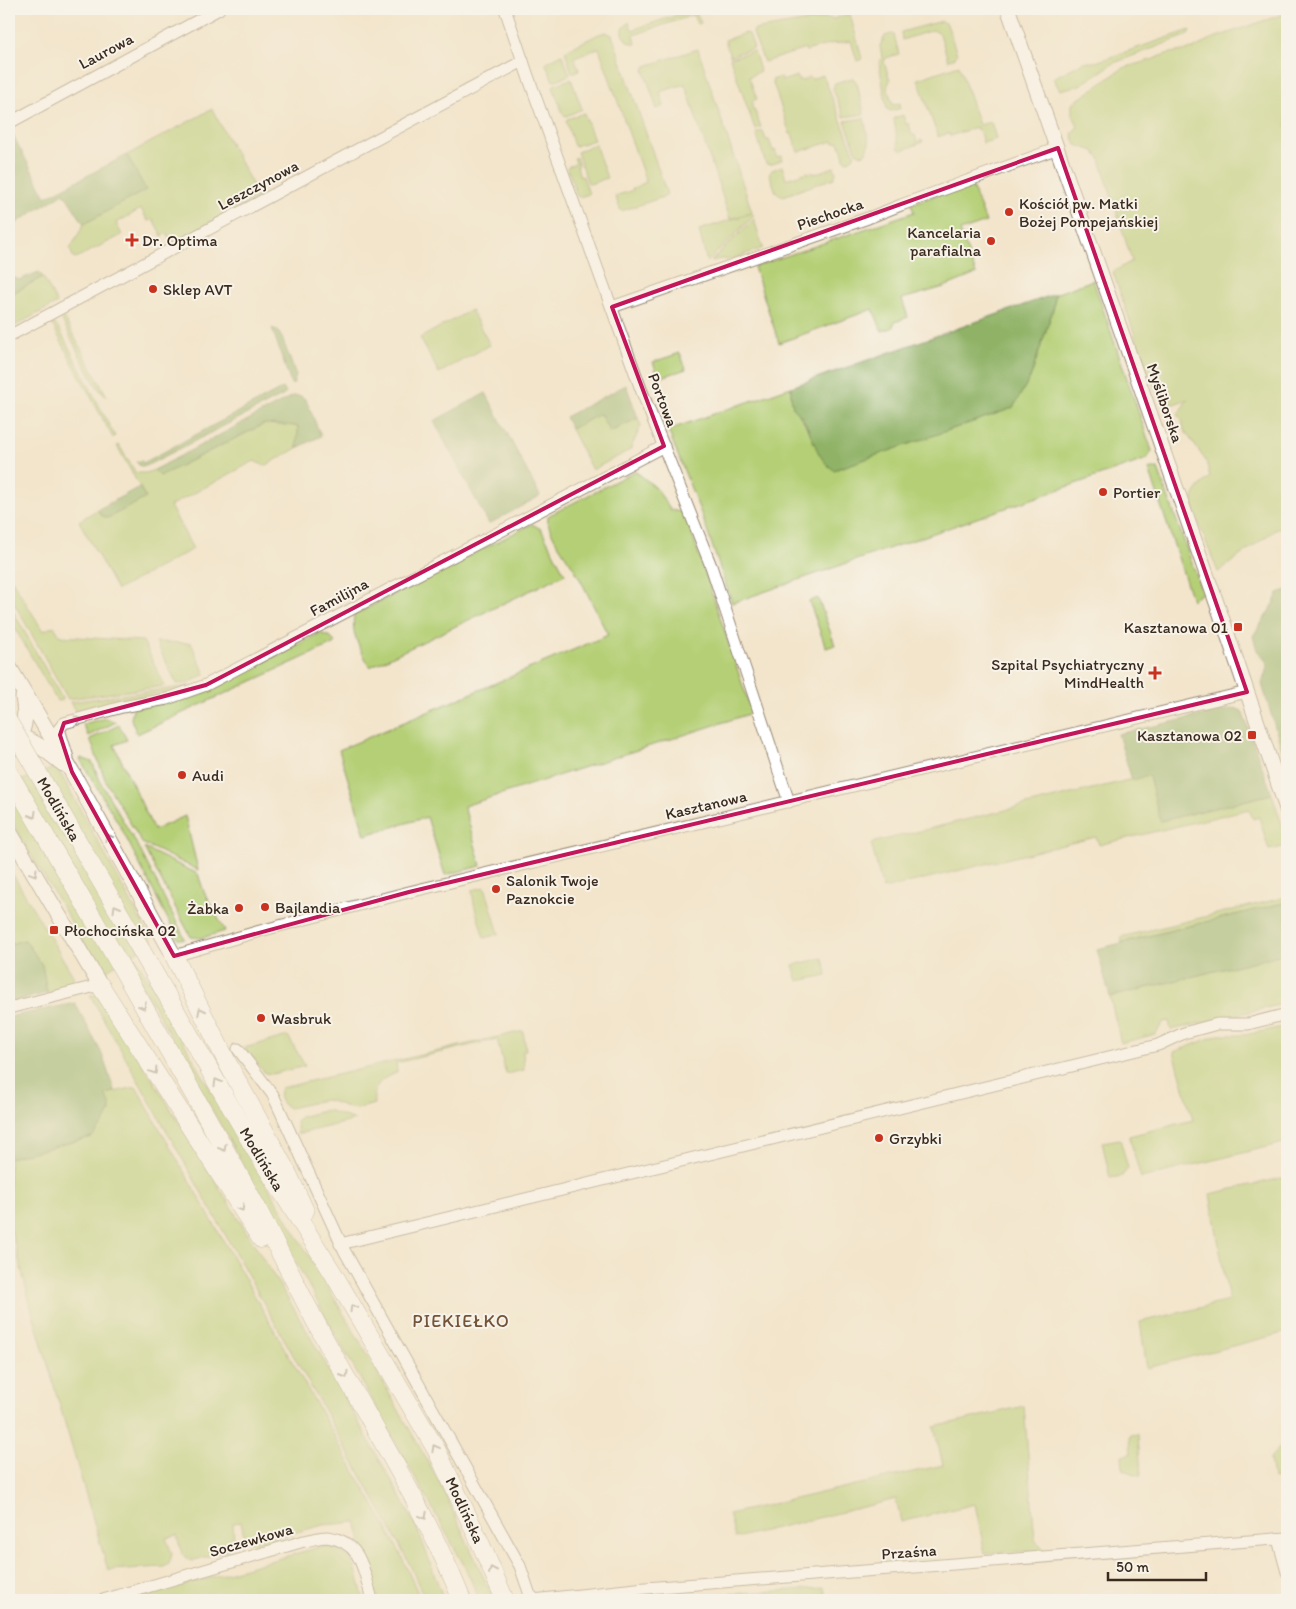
<svg xmlns="http://www.w3.org/2000/svg" width="1296" height="1609" font-family="Itim,sans-serif">
	<style>
		.green { fill: #b4cf74; stroke: #787c49 }
		.forest { fill: #8fb266; stroke: #656e42 }
		.lines { fill: none; stroke-linecap: round; stroke-linejoin: round }
		.minor-casing { stroke: #978875; stroke-width: 13 }
		.tertiary-casing { stroke: #978875; stroke-width: 16 }
		.secondary-casing { stroke: #978875; stroke-width: 17 }
		.primary-casing { stroke: #978875; stroke-width: 19 }
		.minor { stroke: #fff; stroke-width: 11 }
		.tertiary { stroke: #fff; stroke-width: 14 }
		.secondary { stroke: #fff; stroke-width: 15 }
		.primary { stroke: #fff; stroke-width: 18 }
		.primary-bridge-casing { stroke: #978875; stroke-width: 19; stroke-linecap: butt }
		.primary-bridge { stroke: #fff; stroke-width: 18 }
		.oneway { stroke: #a79f9a }
		.marked { fill: none; stroke: #c2185b; stroke-width: 4; stroke-linejoin: round }
		.poi-dot { fill: #c8321e; stroke: #f7f3e8; stroke-width: 2 }
		.labels { text-anchor: middle; dominant-baseline: central; stroke-width: 4; stroke-linejoin: round; paint-order: stroke }
		.street-label { font-size: 16px; fill: #3b2a1e; stroke: #f7f3e8 }
		.poi-label { font-size: 16px; fill: #3b2a1e; stroke: #f7f3e8; text-anchor: start }
		.neighbourhood-label { font-size: 18px; letter-spacing: 1px; fill: #745438; stroke: #f7f3e8 }
	</style>
	<rect width="100%" height="100%" fill="#f7f3e8"/>
	<filter id="ink" filterUnits="userSpaceOnUse"><feTurbulence type="fractalNoise" baseFrequency=".02" numOctaves="2"/><feDisplacementMap in="SourceGraphic" scale="10" xChannelSelector="R" yChannelSelector="G"/><feConvolveMatrix kernelMatrix="1 2 1 2 8 2 1 2 1" color-interpolation-filters="sRGB"/></filter>
	<filter id="wash" filterUnits="userSpaceOnUse"><feTurbulence type="fractalNoise" baseFrequency=".0096" numOctaves="4" result="noise"/><feDisplacementMap in="SourceGraphic" scale="20" xChannelSelector="R" yChannelSelector="G"/><feGaussianBlur stdDeviation="1.12" result="paint"/><feColorMatrix in="noise" values="0 0 0 0 0 0 0 0 0 0 0 0 0 0 0 0 0 1.4 0 .05"/><feComposite in="paint" operator="in"/></filter>
	<g filter="url(#wash)">
		<rect width="100%" height="100%" fill="#f3e5cc"/>
		<!-- green -->
		<g class="green">
			<path d="M695,9L701,23L697,24L693,15L634,35L636,44L628,42L623,36V29L629,22L632,30Z"/>
			<path d="M1287,13V527H1279L1218,572C1213,558 1191,509 1193,498C1195,490 1204,482 1210,477L1206,461L1184,430L1182,420L1177,415L1188,399L1174,404L1162,402L1150,379L1113,272L1132,261L1100,159L1094,151L1076,145L1072,134L1078,126L1072,113V104L1123,68L1154,59L1166,54L1193,49L1211,39Z"/>
			<path d="M850,14L862,59L857,61L851,41L834,44V43L806,51L805,49L764,62L753,33L754,30L826,18L833,19Z"/>
			<path d="M942,21L947,24L957,54L955,58L948,60L940,34L933,30L902,40L901,32Z"/>
			<path d="M1190,30L1188,35L1114,63L1080,85L1060,90L1053,78L1084,62H1096Z"/>
			<path d="M606,32L612,35L667,194L663,197L621,211L615,196L633,190L632,189L646,182L599,48L574,57L579,70L572,73L565,51L599,34Z"/>
			<path d="M745,33L749,34L754,48L730,56L725,40Z"/>
			<path d="M892,34L894,35L899,54L886,58L884,62L890,80L887,87L893,105L900,103L901,108L891,111L887,109L879,63L882,58L880,46L885,36Z"/>
			<path d="M698,49L752,212L730,219L685,84L660,92L664,106L657,109L644,70L646,66Z"/>
			<path d="M754,51L760,71L749,77L757,99L752,101L753,105L751,106L753,109H754L761,127L755,129L730,58Z"/>
			<path d="M562,54L570,75L553,81L546,64L547,62Z"/>
			<path d="M959,65L979,125L991,122L996,139L983,143L979,129L977,130L976,127L950,136L949,133L938,137L918,79Z"/>
			<path d="M823,75L854,153V157L849,161L845,160L843,157L844,156L839,142L834,143L833,141L798,152L792,134H790L772,80L781,77L782,81L797,76L798,80H801L802,81L809,77L811,79Z"/>
			<path d="M853,78L857,83L864,114L844,117L833,89L835,83Z"/>
			<path d="M571,79L582,109L566,116L563,114L553,87L554,85Z"/>
			<path d="M212,109L259,197L171,243L167,233L162,236L153,219L148,221L141,209L116,223L122,235L74,259L70,249L84,224L145,190L127,155Z"/>
			<path d="M584,113L594,140L576,146H574L566,121L567,119Z"/>
			<path d="M903,115L906,124H909L912,135H915L917,142L922,140L923,142L903,150L899,149L894,120V118Z"/>
			<path d="M864,118L869,143L866,153L862,155L857,153L845,121Z"/>
			<path d="M763,131L766,140H769L773,151L775,150L777,157L782,156L783,159C778,161 773,166 766,164L756,133Z"/>
			<path d="M595,144L607,178L590,184L588,183L577,152Z"/>
			<path d="M576,157L579,165L577,166L580,177L583,176L589,194L580,197L577,196L567,167L576,163L574,158Z"/>
			<path d="M782,166L786,179L808,172V173L813,172L814,174L834,167L836,173L834,178L783,196L776,192L769,173L772,170Z"/>
			<path d="M971,183L986,222L960,231L976,274L944,287L902,299L908,317L895,322L892,328L882,331L873,309L779,343L754,267L914,212L911,204Z"/>
			<path d="M752,213L754,216L707,262L699,230Z"/>
			<path d="M754,219L763,248L730,260L722,259L711,261Z"/>
			<path d="M43,277L57,303L9,329V295Z"/>
			<path d="M1093,280L1152,451L1147,459L732,603L702,516L668,430L791,387C791,408 799,412 808,430L1012,408L1031,376L1054,306L1055,294Z"/>
			<path d="M471,310L490,345L439,373L420,338Z"/>
			<path d="M64,318L104,391L107,397C96,392 71,337 64,324L62,319Z"/>
			<path d="M54,323L58,327L115,436L113,438L52,324Z"/>
			<path d="M680,353L686,369L659,378L653,362Z"/>
			<path d="M600,414L610,432L638,418L641,426L630,450L592,470L571,429Z"/>
			<path d="M264,424L298,426L297,448L265,466L254,461L170,506L193,549L117,590L79,521L97,510L102,516L146,498L117,446L119,445L136,473H146L154,470L160,476Z"/>
			<path d="M1149,469H1158L1197,577L1202,593L1192,600Z"/>
			<path d="M635,471L655,487L671,510L685,513L752,713L464,806L481,866L445,875L427,817L365,835L339,750L608,635C597,614 587,591 575,570C567,557 545,530 548,516Z"/>
			<path d="M532,524L541,529L565,574L370,667C360,648 351,636 354,615Z"/>
			<path d="M9,575L43,631L54,626L60,636L143,641L165,686L68,699L9,594Z"/>
			<path d="M818,598L835,645L826,648L809,601Z"/>
			<path d="M9,604L10,606L63,700L57,701L9,618Z"/>
			<path d="M320,633L331,637L335,643L137,734L131,719L133,708L189,699L204,693Z"/>
			<path d="M156,642L191,643L205,674L189,683L177,684Z"/>
			<path d="M190,686L177,691L126,699L77,714L70,702Z"/>
			<path d="M105,718L116,722L88,736L83,724Z"/>
			<path d="M119,725L127,740L114,745L154,830L185,816L198,870L142,843L106,782L90,739Z"/>
			<path d="M81,758L92,762L102,785L139,848L185,939H178L120,826L80,759Z"/>
			<path d="M57,767L153,942L102,973L19,835L9,814V785Z"/>
			<path d="M1149,775L1161,821L1272,794L1287,840V846L1269,850L1259,817L1253,819L1249,809L1099,845L1096,837L883,889L871,843Z"/>
			<path d="M144,848L198,874L204,892L225,931L202,938L191,937Z"/>
			<path d="M9,868L79,986L47,993L42,965L25,940L9,944Z"/>
			<path d="M485,887L499,934L484,938L474,904L472,890Z"/>
			<path d="M1287,897V902L1122,942L1121,937Z"/>
			<path d="M1287,953V1003L1171,1030L1169,1021L1163,1022L1156,1034L1121,1043L1110,997Z"/>
			<path d="M136,958L220,1106L356,1335L440,1483L494,1600H480L464,1565L334,1332L236,1152L129,962Z"/>
			<path d="M823,958L827,975L798,981L793,965Z"/>
			<path d="M90,995H96L99,997L153,1080L299,1317L404,1503L419,1533L444,1600H425L410,1565L381,1511Z"/>
			<path d="M1287,1026V1142L1141,1178L1129,1136L1193,1120L1174,1052L1218,1035H1245Z"/>
			<path d="M523,1031L526,1050L523,1051L524,1070L506,1074L497,1039L396,1063L397,1072C381,1079 372,1085 374,1104L357,1109L350,1108L331,1101L325,1100L289,1108C281,1105 277,1096 281,1088Z"/>
			<path d="M288,1036L305,1066L272,1074L265,1073L244,1048Z"/>
			<path d="M136,1087L385,1525L400,1553L421,1600H378L356,1522L323,1525L255,1543L248,1541L244,1535L241,1522L233,1523L234,1545L229,1550L191,1561C180,1556 180,1546 177,1535L166,1538L172,1554L169,1564L164,1567L108,1570L33,1314L9,1222V1158L92,1137L110,1104L105,1094Z"/>
			<path d="M327,1110L355,1120L298,1134L296,1121L300,1117Z"/>
			<path d="M1120,1139L1128,1168L1122,1176L1110,1178L1102,1142Z"/>
			<path d="M1287,1177V1332L1147,1368L1140,1322L1229,1301L1210,1194Z"/>
			<path d="M1024,1406L1035,1540L1045,1550L985,1554L975,1504L901,1522L896,1499L735,1538L729,1514L943,1465L934,1427Z"/>
			<path d="M1138,1434L1141,1476L1123,1470L1122,1455L1131,1454L1130,1435Z"/>
			<path d="M1287,1440V1476L1273,1479L1270,1458Z"/>
			<path d="M323,1546C357,1550 356,1573 364,1600H131Z"/>
			<path d="M824,1588L827,1600H731L729,1594Z"/>
		</g>
		<!-- forest -->
		<g class="forest">
			<path d="M10,130L46,197L127,155L146,190L84,224L64,193L19,221L9,232V217L12,214L9,208V131Z"/>
			<path d="M39,272L43,277L9,295V275L19,280Z"/>
			<path d="M1055,294L1054,306L1031,376L1013,408L834,470C814,457 814,434 801,416C798,412 795,411 793,407C791,400 791,394 791,387Z"/>
			<path d="M272,328L277,330L282,338L296,375L293,385L291,384Z"/>
			<path d="M626,385L638,418L610,432L600,414L571,429L565,417Z"/>
			<path d="M283,388L286,393L284,395L146,466H140L136,462L141,460L143,463Z"/>
			<path d="M486,393L540,496L489,524L434,421Z"/>
			<path d="M293,396H301L306,400L321,436L297,448L298,426L264,424L160,476L154,470Z"/>
			<path d="M139,487L146,498L108,518L102,516L97,510Z"/>
			<path d="M1287,590V767L1262,684L1268,664L1257,650L1253,636L1273,605L1278,593Z"/>
			<path d="M1235,708L1242,711L1272,794L1160,821L1149,776L1132,780L1118,734Z"/>
			<path d="M1287,902V953L1110,997L1097,949Z"/>
			<path d="M25,940L42,965L47,993L9,1003V944Z"/>
			<path d="M75,1003L101,1052L115,1092L105,1094L110,1104V1112L103,1124L92,1137L9,1158V1017Z"/>
		</g>
	</g>
	<g filter="url(#ink)">
		<g class="lines">
			<defs>
				<g id="minor">
					<path d="M505,9L528,76L642,392L711,566L789,802"/>
					<path d="M9,123L219,9"/>
					<path d="M612,307L868,218L901,205L1058,148"/>
					<path d="M9,336L523,61"/>
					<path d="M68,758L59,729L64,723L122,707L167,699L206,685L664,446"/>
					<path d="M174,956L260,931L409,892L1247,692"/>
					<path d="M9,1008L100,985"/>
					<path d="M238,1049L273,1095L344,1250L520,1566L530,1595L536,1600"/>
					<path d="M340,1244L1158,1045L1184,1033L1217,1024H1248L1287,1014"/>
					<path d="M1278,1539L1287,1572"/>
					<path d="M103,1600L304,1541C311,1540 320,1537 327,1537C362,1541 364,1572 372,1600"/>
					<path d="M533,1600L646,1588L1287,1538"/>
				</g>
				<path id="tertiary" d="M1008,9L1224,624L1287,810"/>
				<g id="secondary">
					<path d="M9,667L72,772L174,956"/>
					<path d="M10,735C31,737 47,751 63,764"/>
					<path d="M9,751C25,734 27,719 23,697"/>
					<path d="M9,831L100,985"/>
				</g>
				<g id="primary">
					<path d="M9,773C90,913 171,1052 249,1193C274,1239 296,1286 321,1332C369,1421 424,1506 462,1600"/>
					<path d="M141,950L256,1151L333,1273L437,1451L479,1540L505,1600"/>
					<path d="M174,956L228,1064L288,1174L305,1211"/>
					<path d="M100,985L261,1239"/>
				</g>
			</defs>
			<!-- minor casing -->
			<use href="#minor" class="minor-casing"/>
			<!-- tertiary casing -->
			<use href="#tertiary" class="tertiary-casing"/>
			<!-- secondary casing -->
			<use href="#secondary" class="secondary-casing"/>
			<!-- primary casing -->
			<use href="#primary" class="primary-casing"/>
			<!-- minor -->
			<use href="#minor" class="minor"/>
			<!-- tertiary -->
			<use href="#tertiary" class="tertiary"/>
			<!-- secondary -->
			<use href="#secondary" class="secondary"/>
			<!-- primary -->
			<use href="#primary" class="primary"/>
			<defs>
				<path id="primary-bridge" d="M9,723L141,950"/>
			</defs>
			<!-- primary-bridge casing -->
			<use href="#primary-bridge" class="primary-bridge-casing"/>
			<!-- primary-bridge -->
			<use href="#primary-bridge" class="primary-bridge"/>
		</g>
		<!-- one-way arrows -->
		<defs><path id="oneway-chevron" d="M-2-3.5L2.5 0L-2 3.5" fill="none" stroke-width="1.6" stroke-linecap="round" stroke-linejoin="round" transform="scale(1.25)"/></defs>
		<g class="oneway">
			<use href="#oneway-chevron" transform="translate(78 720) rotate(-15)"/>
			<use href="#oneway-chevron" transform="translate(33 815) rotate(60)"/>
			<use href="#oneway-chevron" transform="translate(108 837) rotate(-119)"/>
			<use href="#oneway-chevron" transform="translate(34 873) rotate(59)"/>
			<use href="#oneway-chevron" transform="translate(116 908) rotate(-120)"/>
			<use href="#oneway-chevron" transform="translate(143 1006) rotate(61)"/>
			<use href="#oneway-chevron" transform="translate(201 1011) rotate(-117)"/>
			<use href="#oneway-chevron" transform="translate(154 1071) rotate(58)"/>
			<use href="#oneway-chevron" transform="translate(217 1082) rotate(-120)"/>
			<use href="#oneway-chevron" transform="translate(223 1148) rotate(61)"/>
			<use href="#oneway-chevron" transform="translate(241 1208) rotate(58)"/>
			<use href="#oneway-chevron" transform="translate(353 1308) rotate(-120)"/>
			<use href="#oneway-chevron" transform="translate(345 1375) rotate(60)"/>
			<use href="#oneway-chevron" transform="translate(435 1448) rotate(-119)"/>
			<use href="#oneway-chevron" transform="translate(424 1516) rotate(62)"/>
			<use href="#oneway-chevron" transform="translate(492 1570) rotate(-114)"/>
		</g>
	</g>
	<!-- marked area -->
	<path d="M0 0H1296V1609H0ZM1058,148L1247,692L409,892L174,956L72,772L60,735L64,723L206,685L664,446L612,307Z" fill="#f3e5cc" fill-opacity=".55" fill-rule="evenodd"/>
	<path class="marked" d="M1058,148L1247,692L409,892L174,956L72,772L60,735L64,723L206,685L664,446L612,307Z"/>
	<!-- markers -->
	<g class="poi-dot">
		<circle cx="1009" cy="212" r="5"/>
		<path d="M129.5 232.5h5v5h5v5h-5v5h-5v-5h-5v-5h5z"/>
		<circle cx="991" cy="241" r="5"/>
		<circle cx="153" cy="289" r="5"/>
		<circle cx="1103" cy="492" r="5"/>
		<rect x="1233" y="622" width="10" height="10" rx="2.5"/>
		<path d="M1152.5 665.5h5v5h5v5h-5v5h-5v-5h-5v-5h5z"/>
		<rect x="1247" y="730" width="10" height="10" rx="2.5"/>
		<circle cx="182" cy="775" r="5"/>
		<circle cx="496" cy="889" r="5"/>
		<circle cx="265" cy="907" r="5"/>
		<circle cx="239" cy="908" r="5"/>
		<rect x="49" y="925" width="10" height="10" rx="2.5"/>
		<circle cx="261" cy="1018" r="5"/>
		<circle cx="879" cy="1138" r="5"/>
	</g>
	<g class="labels">
		<!-- street labels -->
		<g class="street-label">
			<text transform="translate(106 51) rotate(-28)">Laurowa</text>
			<text transform="translate(258 185) rotate(-28)">Leszczynowa</text>
			<text transform="translate(830 214) rotate(-19)">Piechocka</text>
			<text transform="translate(663 400) rotate(69)">Portowa</text>
			<text transform="translate(1165 403) rotate(71)">Myśliborska</text>
			<text transform="translate(339 597) rotate(-28)">Familijna</text>
			<text transform="translate(706 805) rotate(-13)">Kasztanowa</text>
			<text transform="translate(59 809) rotate(60)">Modlińska</text>
			<text transform="translate(262 1159) rotate(59)">Modlińska</text>
			<text transform="translate(465 1510) rotate(65)">Modlińska</text>
			<text transform="translate(251 1540) rotate(-16)">Soczewkowa</text>
			<text transform="translate(909 1552) rotate(-4)">Przaśna</text>
		</g>
		<!-- poi labels -->
		<g class="poi-label">
			<text x="1019" y="203">Kościół pw. Matki<tspan x="1019" dy="18">Bożej Pompejańskiej</tspan></text>
			<text x="981" y="232" text-anchor="end">Kancelaria<tspan x="981" dy="18">parafialna</tspan></text>
			<text x="142" y="240">Dr. Optima</text>
			<text x="163" y="289">Sklep AVT</text>
			<text x="1113" y="492">Portier</text>
			<text x="1228" y="627" text-anchor="end">Kasztanowa 01</text>
			<text x="1144" y="664" text-anchor="end">Szpital Psychiatryczny<tspan x="1144" dy="18">MindHealth</tspan></text>
			<text x="1242" y="735" text-anchor="end">Kasztanowa 02</text>
			<text x="192" y="775">Audi</text>
			<text x="506" y="880">Salonik Twoje<tspan x="506" dy="18">Paznokcie</tspan></text>
			<text x="275" y="907">Bajlandia</text>
			<text x="229" y="908" text-anchor="end">Żabka</text>
			<text x="64" y="930">Płochocińska 02</text>
			<text x="271" y="1018">Wasbruk</text>
			<text x="889" y="1138">Grzybki</text>
		</g>
		<!-- neighbourhood labels -->
		<g class="neighbourhood-label">
			<text x="461" y="1321">PIEKIEŁKO</text>
		</g>
	</g>
	<!-- margin -->
	<rect width="1296" height="1609" fill="none" stroke="#f7f3e8" stroke-width="30"/>
	<!-- scale -->
	<path d="M1108 1572v8h98v-8" fill="none" stroke="#3b2a1e" stroke-width="2.5"/>
	<text x="1116" y="1572" font-size="15" fill="#3b2a1e" stroke="#f7f3e8" stroke-width="4" paint-order="stroke">50 m</text>
</svg>
